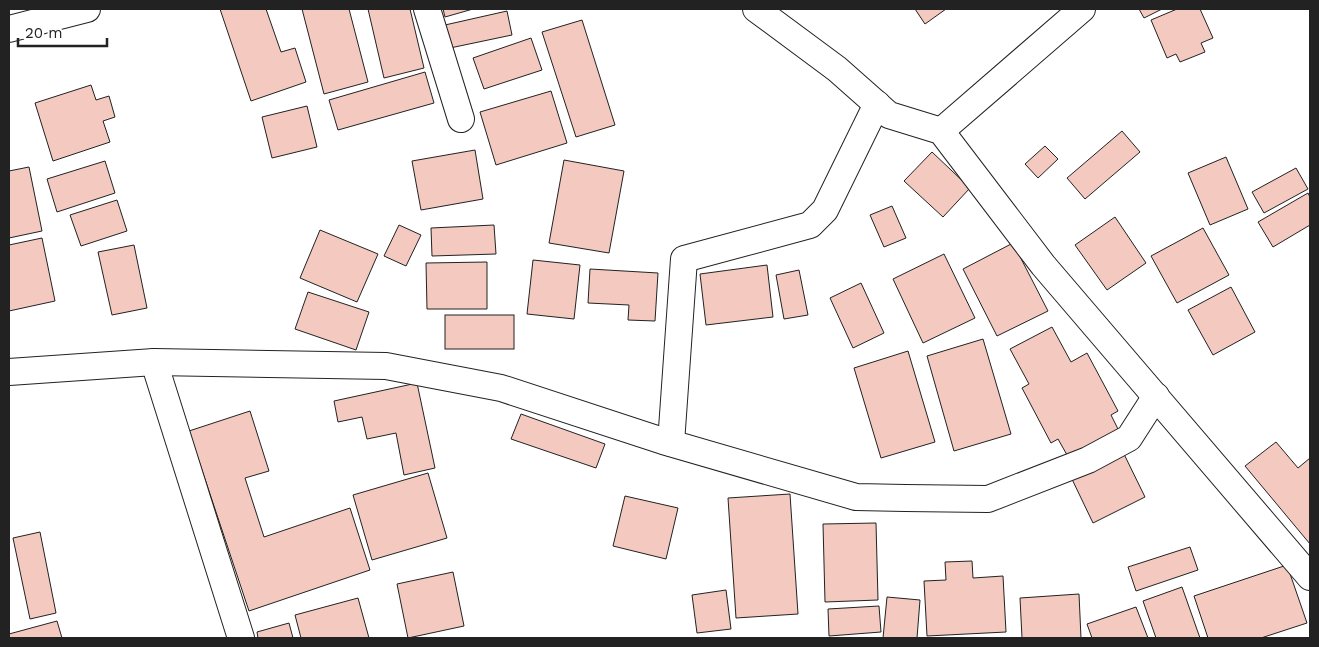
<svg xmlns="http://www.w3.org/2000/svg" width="1319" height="647" font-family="'Work Sans',sans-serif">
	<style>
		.building { fill: #f3c9c0; stroke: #222 }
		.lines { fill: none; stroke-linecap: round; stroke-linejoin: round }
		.street-casing { stroke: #222; stroke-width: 28 }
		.street { stroke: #fff; stroke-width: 26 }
	</style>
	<rect width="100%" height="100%" fill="#fff"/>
	<!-- building -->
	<g class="building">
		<path d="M220,9H266L281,52L295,48L306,82L251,101Z"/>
		<path d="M302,9H349L368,82L324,94Z"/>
		<path d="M368,9H410L424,68L384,78Z"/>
		<path d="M443,9H473L445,17Z"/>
		<path d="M915,9H946L925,24Z"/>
		<path d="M1139,9H1162L1144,18Z"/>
		<path d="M1177,9H1200L1213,38L1201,43L1205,52L1180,62L1176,54L1167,58L1151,20Z"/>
		<path d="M507,11L512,35L450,48L445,25Z"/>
		<path d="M582,20L615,125L576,137L542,32Z"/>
		<path d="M531,38L542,70L484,89L473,58Z"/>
		<path d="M425,72L434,103L338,130L329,100Z"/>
		<path d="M91,85L96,100L109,96L115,117L103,121L110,142L53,161L35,103Z"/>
		<path d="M551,91L567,143L496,165L480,112Z"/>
		<path d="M307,106L317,147L272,158L262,117Z"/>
		<path d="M1122,131L1140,152L1085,199L1067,178Z"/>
		<path d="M1045,146L1058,159L1038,178L1025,164Z"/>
		<path d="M475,150L483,199L421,210L412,161Z"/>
		<path d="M932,152L970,188L943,217L904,181Z"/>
		<path d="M1226,157L1248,209L1210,225L1188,173Z"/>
		<path d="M564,160L624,171L609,253L549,243Z"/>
		<path d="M105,161L115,193L57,212L47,179Z"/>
		<path d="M29,167L42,231L9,238V171Z"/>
		<path d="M1296,168L1308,189L1264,213L1252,192Z"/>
		<path d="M1308,193L1310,197V225L1273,247L1258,222Z"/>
		<path d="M117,200L127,231L81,246L70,215Z"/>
		<path d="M892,206L906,238L884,247L870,215Z"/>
		<path d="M1115,217L1146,263L1107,290L1075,245Z"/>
		<path d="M399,225L421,235L406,266L384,256Z"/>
		<path d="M494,225L496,254L432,256L431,228Z"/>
		<path d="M1203,228L1229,275L1177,303L1151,256Z"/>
		<path d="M320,230L378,254L357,302L300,278Z"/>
		<path d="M42,238L55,301L9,311V245Z"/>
		<path d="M1013,243L1048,311L997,336L963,269Z"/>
		<path d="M134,245L147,308L112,315L98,252Z"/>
		<path d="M944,254L975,318L923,343L893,279Z"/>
		<path d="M533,260L580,265L574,319L527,314Z"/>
		<path d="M487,262V309H427L426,263Z"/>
		<path d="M767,265L773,317L706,325L700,274Z"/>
		<path d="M590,269L658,273L655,321L628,320L629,305L588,303Z"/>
		<path d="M799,270L808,315L784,319L776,275Z"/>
		<path d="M861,283L884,333L853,348L830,298Z"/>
		<path d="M1231,287L1255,332L1213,355L1188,310Z"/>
		<path d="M308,292L369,312L356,350L295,329Z"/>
		<rect x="445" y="315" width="69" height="34"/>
		<path d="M1052,327L1071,362L1087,353L1118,411L1111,415L1121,435L1071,462L1058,439L1051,443L1022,388L1029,384L1010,349Z"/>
		<path d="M983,339L1011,434L954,451L927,356Z"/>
		<path d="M908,351L935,442L881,458L854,368Z"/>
		<path d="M417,383L435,468L404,475L396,433L367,439L362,417L338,422L334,401Z"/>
		<path d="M250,411L269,471L245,478L264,537L350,508L370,570L249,611L189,431Z"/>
		<path d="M521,414L605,444L596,468L511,439Z"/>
		<path d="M1276,442L1298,468L1310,458V544L1245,466Z"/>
		<path d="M1122,450L1145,497L1093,523L1070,475Z"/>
		<path d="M428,473L447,538L372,560L353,495Z"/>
		<path d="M790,494L798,614L736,618L728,498Z"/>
		<path d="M625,496L678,508L666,559L613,546Z"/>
		<path d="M876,523L878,600L825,602L823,524Z"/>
		<path d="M40,532L56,613L30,619L13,538Z"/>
		<path d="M1190,547L1198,570L1136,591L1128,567Z"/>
		<path d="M972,561L973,578L1003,576L1006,632L927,636L924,581L946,580L945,562Z"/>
		<path d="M1287,565L1307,623L1261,638H1208L1194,596Z"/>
		<path d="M453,572L464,626L408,638L397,584Z"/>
		<path d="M1182,587L1200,638H1156L1143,601Z"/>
		<path d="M726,590L731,629L697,633L692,595Z"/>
		<path d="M1079,594L1081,638H1022L1020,598Z"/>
		<path d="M887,597L920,600L917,638H883Z"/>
		<path d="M358,598L369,638H301L295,615Z"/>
		<path d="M879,606L881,632L829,636L828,609Z"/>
		<path d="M1136,607L1148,638H1092L1087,624Z"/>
		<path d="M57,621L62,638H9V634Z"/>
		<path d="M289,623L293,638H258L257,632Z"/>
	</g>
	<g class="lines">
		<defs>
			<g id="street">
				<path d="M427,9L461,119"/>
				<path d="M756,9L837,69L889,115L941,131L1043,265L1310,577"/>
				<path d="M9,29L87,9"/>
				<path d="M941,131L1082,9"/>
				<path d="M154,362L241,638"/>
				<path d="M9,372L154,362L386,366L501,388L663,441L856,497L905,498L988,499L1088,460L1129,438L1156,396"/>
				<path d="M671,443L684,259L810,225L825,210L877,104"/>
			</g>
		</defs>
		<!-- street casing -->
		<use href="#street" class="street-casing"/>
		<!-- street -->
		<use href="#street" class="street"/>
	</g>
	<!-- border -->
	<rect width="1319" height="647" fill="none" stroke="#222222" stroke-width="20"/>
	<!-- scale -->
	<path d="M18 38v8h89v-8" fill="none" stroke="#222222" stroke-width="2.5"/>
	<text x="25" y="38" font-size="15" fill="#222222" stroke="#ffffff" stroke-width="4" paint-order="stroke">20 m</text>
</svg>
